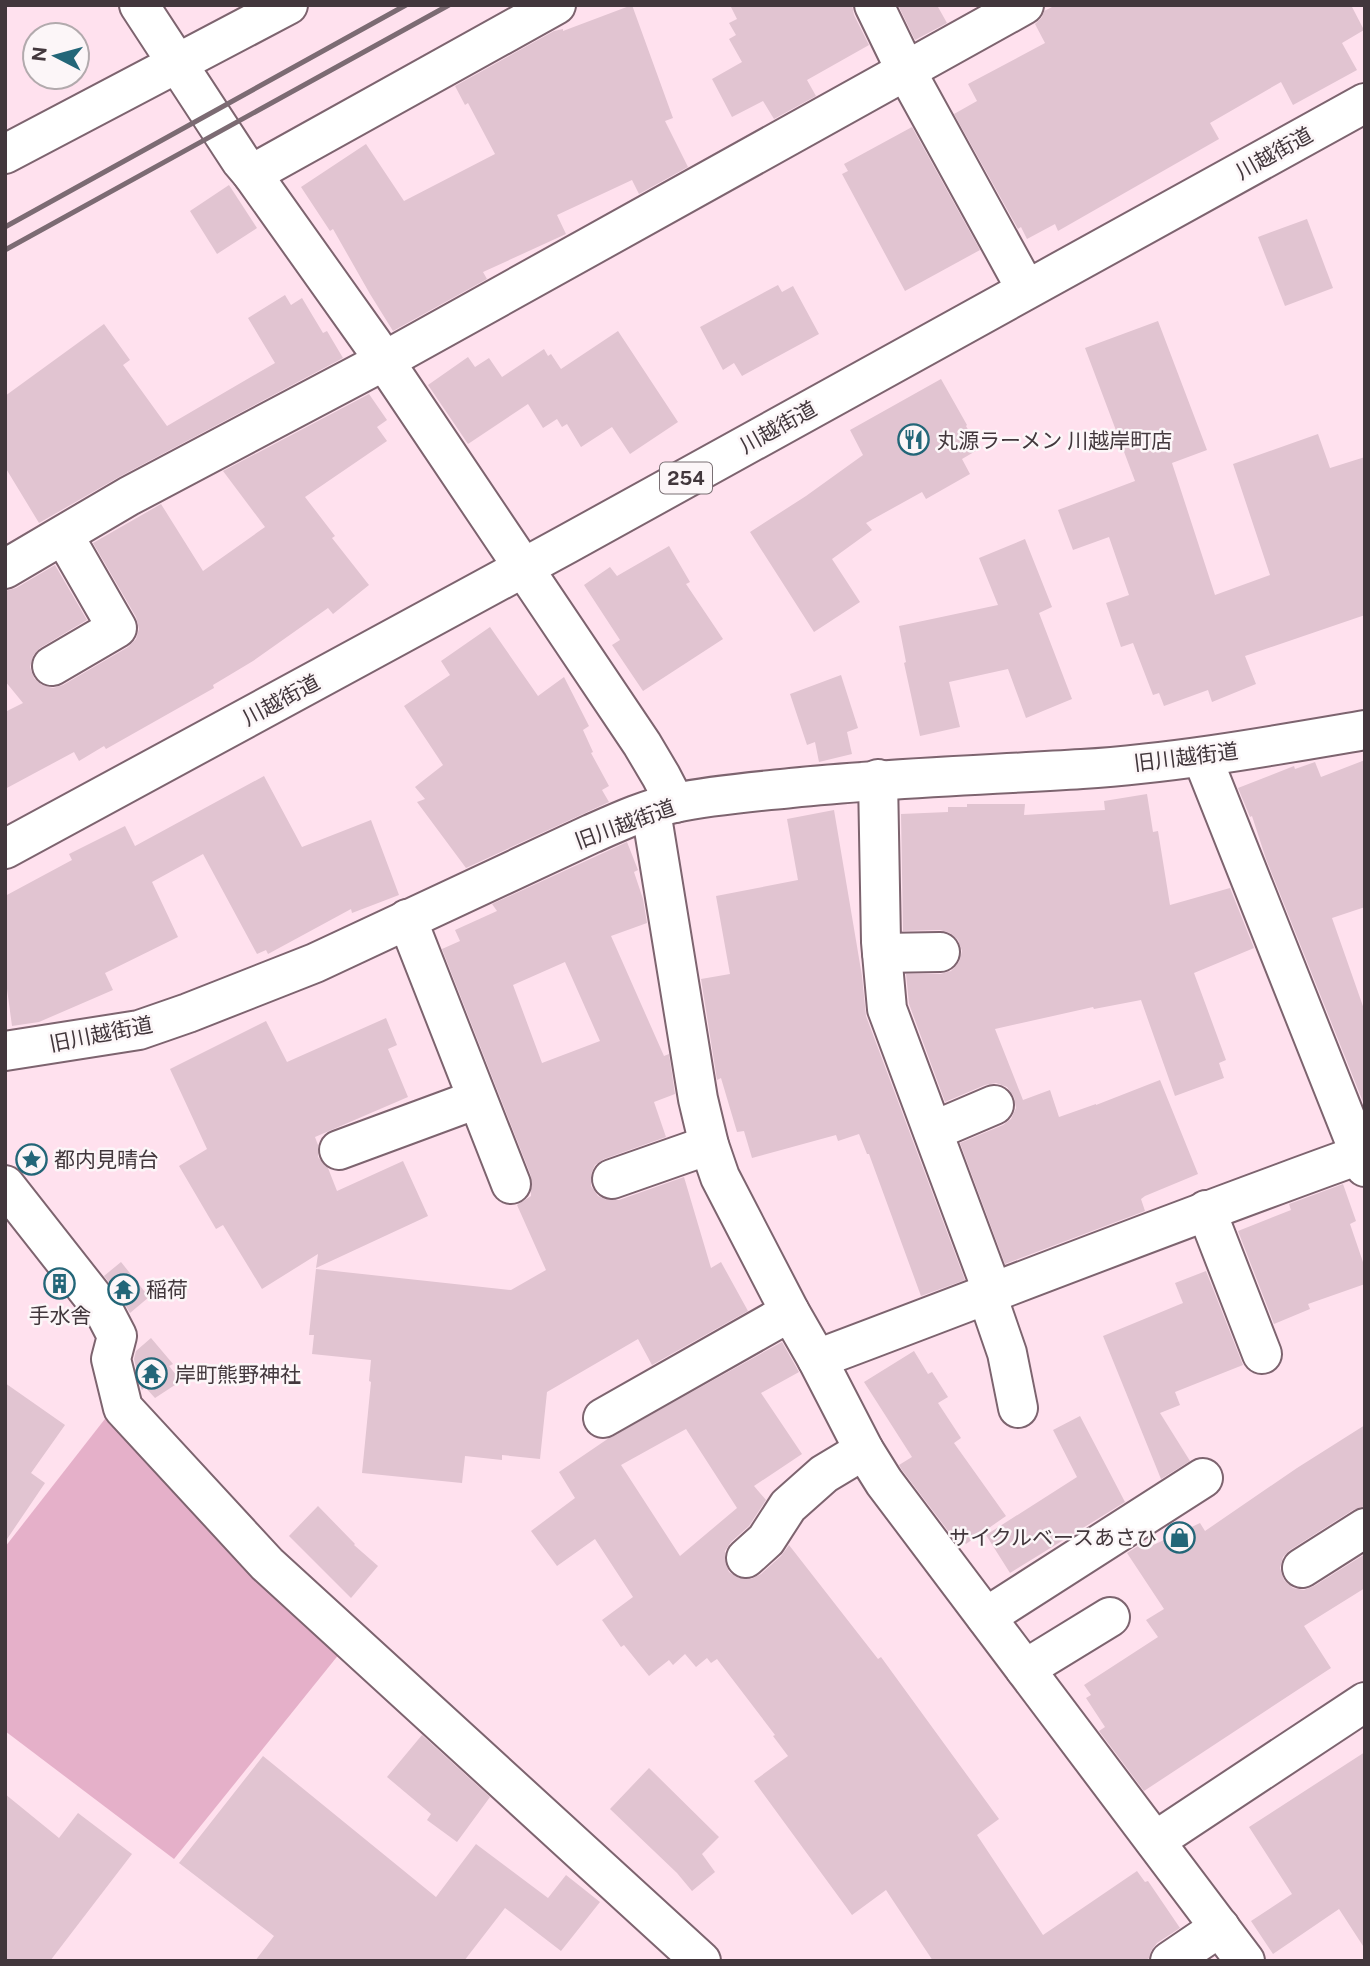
<svg xmlns="http://www.w3.org/2000/svg" width="1370" height="1966" font-family="'Public Sans','Noto Sans JP',sans-serif">
	<style>
		.green { fill: #e5b0c9 }
		.building { fill: #e1c4d1; fill-rule: evenodd }
		.lines { fill: none; stroke-linecap: round; stroke-linejoin: round }
		.minor-casing { stroke: #7d646f; stroke-width: 42 }
		.highway-casing { stroke: #7d646f; stroke-width: 42 }
		.minor { stroke: #fff; stroke-width: 38 }
		.highway { stroke: #fff; stroke-width: 38 }
		.rail { stroke: #7c6b73; stroke-width: 5 }
		.labels { text-anchor: middle; dominant-baseline: central; stroke-width: 5; stroke-linejoin: round; paint-order: stroke }
		.shield { fill: #fcf6f8; stroke: #7a7074; stroke-width: 2 }
		.shield-label { font-size: 19px; font-weight: bold; fill: #42373c }
		.street-label { font-size: 21px; fill: #42373c; stroke: #fcf6f8 }
		.poi-label { font-size: 21px; fill: #42373c; stroke: #fcf6f8; text-anchor: start }
	</style>
	<rect width="100%" height="100%" fill="#ffe1ee"/>
	<!-- green -->
	<path class="green" d="M108,1415L344,1648L174,1859L5,1731V1547Z"/>
	<!-- building -->
	<g class="building">
		<path d="M632,5L673,118L665,121L688,167L639,194L632,180L557,215L566,234L483,272L487,279L393,331L370,294L333,229L330,231L301,187L366,144L404,201L495,154L468,103L465,105L455,86L554,31L563,29V31Z"/>
		<path d="M730,5H852L854,15L869,45L807,80L816,96L774,119L763,101L732,117L712,79L742,62L729,39L736,35L729,23L737,19Z"/>
		<path d="M898,5H942L938,7L947,23L915,40Z"/>
		<path d="M1056,5H1351L1364,30L1342,43L1357,70L1293,105L1281,82L1210,123L1219,139L1058,231L1055,224L1027,239L1021,227L1018,229L954,114L977,101L968,84L1045,43L1035,24L1042,17L1044,11Z"/>
		<path d="M912,127L980,250L905,291L842,174L848,171L844,164Z"/>
		<path d="M229,185L257,228L217,254L190,211Z"/>
		<path d="M1307,219L1333,288L1285,306L1258,237Z"/>
		<path d="M778,285L782,292L793,286L819,334L742,376L734,363L723,370L700,327Z"/>
		<path d="M285,295L291,305L302,298L323,333L327,331L343,358L119,477L39,523L5,467V396L104,324L130,360L123,365L167,426L275,363L248,318Z"/>
		<path d="M1158,321L1207,450L1172,463L1215,595L1270,575L1233,464L1318,434L1330,468L1365,457V615L1245,656L1256,684L1212,702L1208,690L1164,706L1159,693L1153,695L1133,643L1121,647L1106,603L1129,595L1109,537L1073,550L1058,510L1135,481L1085,348Z"/>
		<path d="M618,331L678,422L630,454L612,427L581,447L567,424L562,427L557,419L543,428L528,404L468,444L428,385L468,357L475,367L489,358L502,377L544,349L548,356L551,354L561,369Z"/>
		<path d="M941,379L967,425L966,426L979,449L962,459L970,474L926,499L922,492L866,523L872,530L832,559L860,602L814,632L750,532L806,496L863,455L850,430Z"/>
		<path d="M369,394L387,420L377,427L387,441L305,497L335,536L332,538L369,585L333,614L328,608L253,661L213,685L214,688L106,749L104,746L79,761L74,752L5,789V712L23,703L5,681V591L16,588L55,565L87,620L40,648L33,656L30,667L34,678L42,685L53,688L63,685L128,647L136,639L139,629L136,617L93,543L161,504L203,571L265,527L223,471Z"/>
		<path d="M1025,539L1052,607L1039,613L1072,699L1026,718L1008,669L949,682L960,727L920,736L904,663L906,662L899,626L998,605L979,558Z"/>
		<path d="M669,546L690,582L686,584L723,639L643,691L612,645L620,640L584,585L610,567L617,576Z"/>
		<path d="M490,627L538,696L564,677L589,726L583,730L593,752L591,753L609,786L602,790L609,802L466,868L417,802L425,799L415,787L443,765L404,706L450,675L441,661Z"/>
		<path d="M841,675L858,728L847,732L852,754L819,762L815,742L807,745L790,694Z"/>
		<path d="M1365,760V907L1332,918L1365,1012V1107L1266,859L1252,816L1250,817L1238,788L1294,766L1295,769L1315,762L1321,777Z"/>
		<path d="M264,776L302,847L371,820L399,895L352,913L351,909L268,954L266,950L257,954L203,854L152,882L178,937L105,973L113,990L39,1022L12,1026L5,974V896L72,860L69,854L125,826L135,846Z"/>
		<path d="M1147,794L1153,832L1158,831L1170,905L1230,888L1254,948L1194,973L1226,1060L1219,1063L1224,1078L1175,1096L1141,1000L1094,1009L1093,1007L995,1029L1023,1100L1050,1090L1059,1117L1096,1104V1105L1160,1080L1198,1174L1145,1196L1141,1199L1145,1211L1005,1264L960,1143L1003,1125L1011,1119L1016,1108L1014,1097L1007,1087L996,1083L985,1085L945,1102L909,1004L906,974H940L951,971L959,962L962,951L958,940L950,933L940,930L903,931L901,814L948,812V807H967V804H1025L1024,815L1105,810L1104,801Z"/>
		<path d="M834,810L862,976L866,1016L965,1280L921,1296L869,1154H867L859,1134L838,1141L836,1135L752,1158L744,1131L737,1132L721,1078L717,1080L701,979L730,974L716,896L798,880L787,819Z"/>
		<path d="M627,842L638,870L634,872L643,899L647,923L611,936L664,1056L669,1054L675,1094L654,1102L666,1137L604,1159L595,1165L591,1174V1186L598,1196L607,1200H619L684,1177L711,1268L721,1262L748,1311L652,1365L638,1339L547,1392L540,1459L502,1455V1460L465,1456L462,1483L362,1473L371,1382L369,1381L371,1360L312,1354L314,1335H309L316,1269L511,1290L546,1270L517,1205L531,1196V1176L442,949L460,941L455,930L497,911L492,904ZM565,962L600,1041L542,1063L513,985Z"/>
		<path d="M386,1018L397,1045L388,1049L408,1097L315,1137L318,1145V1157L328,1168L337,1191L403,1161L428,1216L316,1268L318,1254L262,1289L223,1225L216,1229L179,1166L207,1149L170,1069L266,1021L287,1062Z"/>
		<path d="M1343,1184L1356,1221L1350,1224L1365,1268V1284L1308,1304L1310,1309L1274,1324L1238,1231L1291,1210L1289,1204Z"/>
		<path d="M121,1262L149,1297L130,1313L121,1298L104,1276Z"/>
		<path d="M1206,1271L1243,1365L1175,1392L1180,1405L1160,1413L1190,1461L1161,1479L1103,1336L1183,1303L1175,1283Z"/>
		<path d="M151,1338L173,1364L169,1366L181,1381L155,1398L145,1387L142,1390L141,1388L134,1359L136,1351Z"/>
		<path d="M782,1342L799,1372L761,1393L802,1454L754,1486L766,1500L749,1526L731,1542L725,1551V1562L729,1572L739,1578L751,1579L761,1574L781,1556L789,1545L878,1659L881,1657L999,1819L977,1835L1043,1935L1137,1871L1145,1882L1148,1881L1180,1928L1157,1943L1151,1951L1149,1958L1145,1961H933L886,1890L852,1915L754,1781L788,1756L773,1736L775,1735L717,1659L711,1663L707,1658L696,1667L685,1654L673,1665L669,1660L649,1676L624,1645L621,1647L602,1620L633,1597L595,1539L557,1566L531,1531L575,1498L559,1472L609,1438ZM686,1429L737,1508L680,1556L621,1465Z"/>
		<path d="M914,1351L928,1374L932,1372L948,1397L938,1403L961,1438L954,1443L1006,1516L966,1544L963,1540L958,1544L902,1470L899,1465L912,1457L864,1382Z"/>
		<path d="M5,1383L65,1425L31,1473L45,1483L5,1542Z"/>
		<path d="M1080,1416L1125,1502L1010,1573L986,1535L1077,1477L1053,1430Z"/>
		<path d="M1365,1425V1506L1353,1510L1290,1550L1283,1557L1280,1568L1284,1580L1293,1588L1304,1590L1314,1586L1365,1554V1588L1304,1626L1331,1668L1144,1791L1099,1731L1105,1727L1086,1698L1091,1695L1084,1685L1158,1637L1146,1620L1164,1609L1127,1553L1146,1541L1149,1547L1200,1523L1205,1531L1297,1468Z"/>
		<path d="M318,1506L355,1544L354,1545L378,1566L351,1598L289,1536Z"/>
		<path d="M422,1735L490,1797L457,1842L427,1820L431,1814L387,1777Z"/>
		<path d="M1365,1752V1949L1339,1909L1273,1954L1251,1921L1292,1894L1249,1827Z"/>
		<path d="M263,1756L436,1897L476,1844L548,1898L566,1875L600,1902L561,1951L505,1908L464,1961H255L274,1936L179,1863Z"/>
		<path d="M649,1768L719,1837L702,1854L715,1872L692,1891L677,1873L610,1809Z"/>
		<path d="M5,1794L59,1838L78,1813L132,1854L50,1961H5Z"/>
	</g>
	<g class="lines">
		<defs>
			<g id="minor">
				<path d="M139,5L241,161L252,174L373,344L642,744L661,776L675,803"/>
				<path d="M874,5L906,71L1026,289"/>
				<path d="M5,154L288,5"/>
				<path d="M252,174L556,5"/>
				<path d="M5,569L129,496L384,361L1024,5"/>
				<path d="M52,666L117,628L64,536"/>
				<path d="M1202,757L1365,1167"/>
				<path d="M878,779L881,942L887,1009L993,1293"/>
				<path d="M651,811L698,1099L709,1145L720,1177L790,1312L817,1359L864,1450L884,1482L1245,1961"/>
				<path d="M407,919L511,1184"/>
				<path d="M882,953L940,952"/>
				<path d="M5,1051L139,1030L188,1013L315,963L591,834C618,822 646,809 675,803C713,795 753,792 791,788C888,778 984,775 1082,769C1177,763 1271,746 1365,730"/>
				<path d="M933,1131L994,1105"/>
				<path d="M339,1150L477,1099"/>
				<path d="M612,1179L709,1145"/>
				<path d="M5,1185L104,1311L117,1336L111,1359L123,1408L267,1564L701,1961"/>
				<path d="M1206,1210L1262,1354"/>
				<path d="M987,1295L1007,1353L1018,1408"/>
				<path d="M817,1359C998,1291 1178,1220 1359,1155"/>
				<path d="M603,1418L790,1312"/>
				<path d="M746,1558L766,1540L788,1506L824,1474L864,1450"/>
				<path d="M1302,1568L1365,1528"/>
				<path d="M986,1617L1203,1478"/>
				<path d="M1025,1669L1110,1617"/>
				<path d="M1155,1841L1365,1702"/>
				<path d="M1170,1961L1220,1927"/>
			</g>
			<path id="highway" d="M5,849L567,544L1365,103"/>
		</defs>
		<!-- minor casing -->
		<use href="#minor" class="minor-casing"/>
		<!-- highway casing -->
		<use href="#highway" class="highway-casing"/>
		<!-- minor -->
		<use href="#minor" class="minor"/>
		<!-- highway -->
		<use href="#highway" class="highway"/>
		<!-- rail -->
		<g class="rail">
			<path d="M5,227L406,5"/>
			<path d="M5,250L449,5"/>
		</g>
	</g>
	<!-- icons -->
	<defs>
		<symbol id="restaurant-ring" viewBox="-11 -11 22 22"><circle r="9.5" fill="#fcf6f8" stroke="#236678" stroke-width="1.5"/><path d="M-5-6h1v4h1v-4h1v4h1v-4h1v5L-1.5 .5V6h-2V.5L-5-1ZM5-6V6H3V1.5H1.5Q1.5-4 5-6Z" fill="#236678"/></symbol>
		<symbol id="sight-ring" viewBox="-11 -11 22 22"><circle r="9.5" fill="#fcf6f8" stroke="#236678" stroke-width="1.5"/><path d="M0-6L1.8-2.2L6-1.7L2.9 1.2L3.7 5.4L0 3.3L-3.7 5.4L-2.9 1.2L-6-1.7L-1.8-2.2Z" fill="#236678"/></symbol>
		<symbol id="building-ring" viewBox="-11 -11 22 22"><circle r="9.5" fill="#fcf6f8" stroke="#236678" stroke-width="1.5"/><path d="M-4-6H4V6H1V3H-1V6H-4ZM-2.5-4.3h1.7v1.8h-1.7ZM.8-4.3h1.7v1.8H.8ZM-2.5-1h1.7V.8h-1.7ZM.8-1h1.7V.8H.8Z" fill="#236678"/></symbol>
		<symbol id="temple-ring" viewBox="-11 -11 22 22"><circle r="9.5" fill="#fcf6f8" stroke="#236678" stroke-width="1.5"/><path d="M0-6L5-2H3V0L6.5 2.5H4V6H1.5V3h-3V6H-4V2.5H-6.5L-3 0V-2H-5Z" fill="#236678"/></symbol>
		<symbol id="shop-ring" viewBox="-11 -11 22 22"><circle r="9.5" fill="#fcf6f8" stroke="#236678" stroke-width="1.5"/><path d="M-5-2.5h2.3a2.7 3.5 0 0 1 5.4 0H5L5.5 6h-11ZM-1.5-2.5h3a1.5 2.3 0 0 0-3 0Z" fill="#236678"/></symbol>
	</defs>
	<g fill-rule="evenodd">
		<use href="#restaurant-ring" x="896" y="422" width="35" height="35"/>
		<use href="#sight-ring" x="14" y="1142" width="35" height="35"/>
		<use href="#building-ring" x="42" y="1266" width="35" height="35"/>
		<use href="#temple-ring" x="106" y="1272" width="35" height="35"/>
		<use href="#temple-ring" x="134" y="1356" width="35" height="35"/>
		<use href="#shop-ring" x="1162" y="1520" width="35" height="35"/>
	</g>
	<g class="labels">
		<!-- shield labels -->
		<rect class="shield" x="660" y="462.5" width="52" height="31" rx="5"/>
		<g class="shield-label">
			<text x="686" y="478">254</text>
		</g>
		<!-- street labels -->
		<g class="street-label">
			<text transform="translate(1274 153) rotate(-29)">川越街道</text>
			<text transform="translate(778 427) rotate(-29)">川越街道</text>
			<text transform="translate(281 700) rotate(-28)">川越街道</text>
			<text transform="translate(1186 757) rotate(-7)">旧川越街道</text>
			<text transform="translate(625 824) rotate(-20)">旧川越街道</text>
			<text transform="translate(101 1034) rotate(-11)">旧川越街道</text>
		</g>
		<!-- poi labels -->
		<g class="poi-label">
			<text x="937" y="440">丸源ラーメン 川越岸町店</text>
			<text x="54" y="1159">都内見晴台</text>
			<text x="146" y="1289">稲荷</text>
			<text x="60" y="1315" text-anchor="middle">手水舎</text>
			<text x="175" y="1374">岸町熊野神社</text>
			<text x="1157" y="1537" text-anchor="end">サイクルベースあさひ</text>
		</g>
	</g>
	<!-- border -->
	<rect width="1370" height="1966" fill="none" stroke="#42373c" stroke-width="14"/>
	<!-- north arrow -->
	<g transform="translate(56 56) rotate(276)"><circle r="33" fill="#fcf6f8" stroke="#b2aaad" stroke-width="2"/>
	<path d="M0-5L12 26L0 18L-12 26Z" fill="#236678"/>
	<text y="-10" font-size="19" font-weight="bold" text-anchor="middle" fill="#42373c">N</text>
	</g>
</svg>
